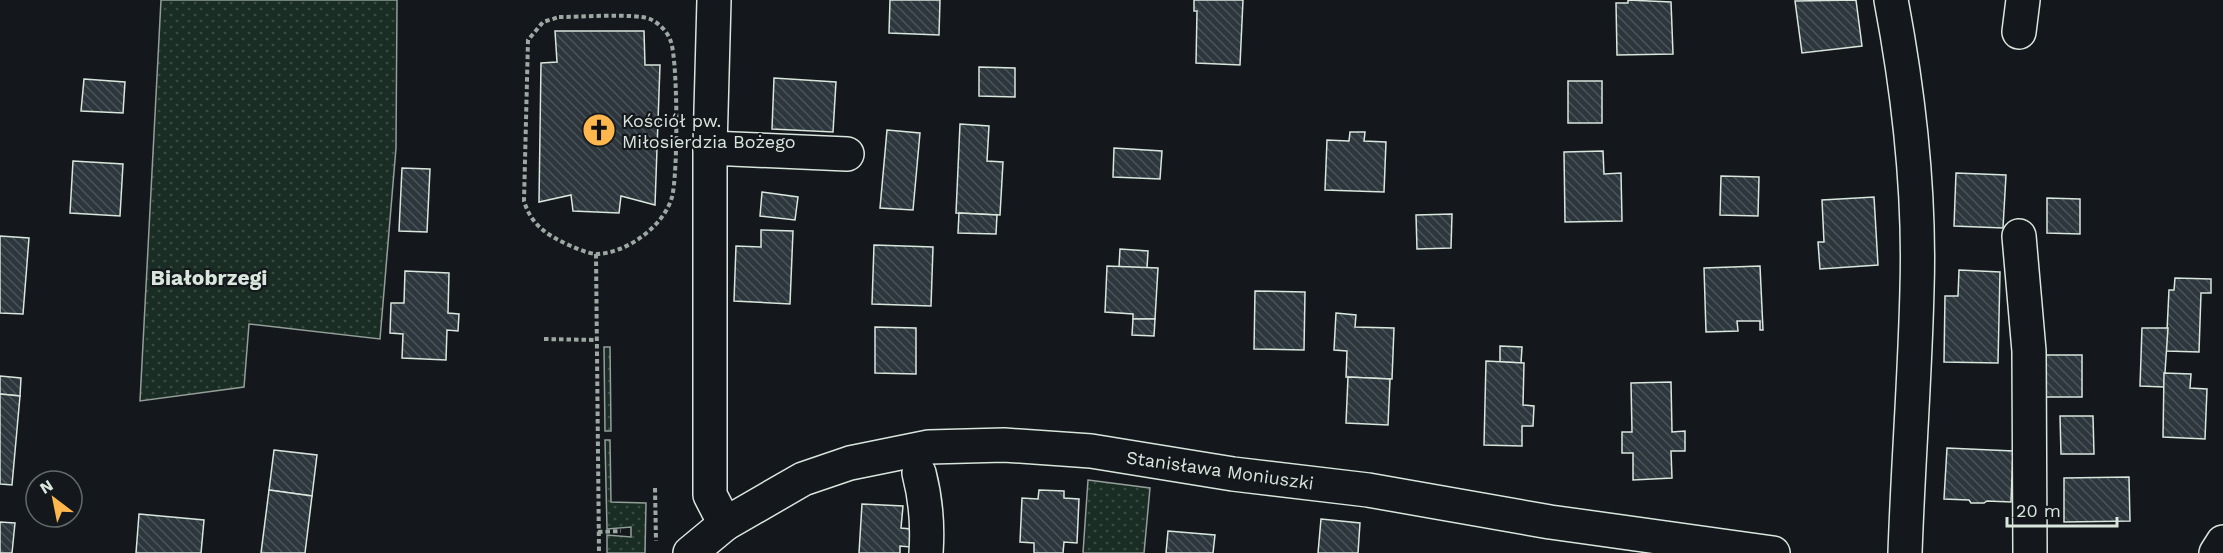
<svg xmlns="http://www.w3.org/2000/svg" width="2223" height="553" font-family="'Work Sans',sans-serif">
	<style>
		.grass { fill: url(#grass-dots); stroke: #939e99; stroke-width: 1.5 }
		.building { fill: url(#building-back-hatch); stroke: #d8e6dc; stroke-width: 1.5 }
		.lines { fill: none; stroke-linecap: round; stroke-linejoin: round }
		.minor-casing { stroke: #d8e6dc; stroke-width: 36 }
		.path { stroke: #9da8a2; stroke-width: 4; stroke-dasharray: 4.5 3; stroke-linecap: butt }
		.minor { stroke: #14181c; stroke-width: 33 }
		.labels { text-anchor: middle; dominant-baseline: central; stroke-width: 4.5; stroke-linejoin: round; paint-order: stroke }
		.poi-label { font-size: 18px; fill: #d8e6dc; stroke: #14181c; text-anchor: start }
		.street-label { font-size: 18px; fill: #d8e6dc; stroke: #14181c }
		.quarter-label { font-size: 21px; font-weight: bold; fill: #d8e6dc; stroke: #14181c }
	</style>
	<defs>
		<pattern id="grass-dots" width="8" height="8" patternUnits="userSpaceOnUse" patternTransform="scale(1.5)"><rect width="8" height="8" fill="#1a2d24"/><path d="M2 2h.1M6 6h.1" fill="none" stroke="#3b4b43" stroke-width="1.8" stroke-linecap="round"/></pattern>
		<pattern id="building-back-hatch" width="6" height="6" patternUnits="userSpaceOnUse" patternTransform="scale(1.5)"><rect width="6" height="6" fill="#2c363c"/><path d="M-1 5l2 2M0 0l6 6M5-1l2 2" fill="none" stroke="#4a5358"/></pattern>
	</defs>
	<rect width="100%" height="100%" fill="#14181c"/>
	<!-- grass -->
	<g class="grass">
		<path d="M161,0H397L396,148L380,339L249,324L244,387L140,401Z"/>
		<path d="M604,347H610L611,431H605Z"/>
		<path d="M605,440H610L611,502L646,503L645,553H607V535L631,537V527L607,529Z"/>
		<path d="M1088,480L1150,488L1144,553H1083Z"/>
	</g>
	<!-- building -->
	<g class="building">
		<path d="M890,0H940L939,35L889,33Z"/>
		<path d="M1194,0H1243L1240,65L1196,63L1197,11H1194Z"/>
		<path d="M1628,0L1671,2L1673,54L1617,55L1616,3H1628Z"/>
		<path d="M1856,0L1862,46L1802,53L1795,1Z"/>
		<path d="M555,31H644L645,65H660L655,205L621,196L619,213L573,211L571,195L539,202L541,63L557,62Z"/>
		<path d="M979,67L1015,68V97L979,96Z"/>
		<path d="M774,78L836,82L833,132L772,129Z"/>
		<path d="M84,79L125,82L123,113L81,111Z"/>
		<rect x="1568" y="81" width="34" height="42"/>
		<path d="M960,124L989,126L987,161L1003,162L1000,215L956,213Z"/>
		<path d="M887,130L920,133L913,210L880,208Z"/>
		<path d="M1350,132H1365L1364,141L1386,142L1384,192L1325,190L1327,140L1349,141Z"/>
		<path d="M1114,148L1162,151L1160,179L1113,177Z"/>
		<path d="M1603,151L1604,174L1621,173L1622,221L1565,222L1564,152Z"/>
		<path d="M73,161L123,164L120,216L70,213Z"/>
		<path d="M402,168L430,169L427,232L399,231Z"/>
		<path d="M1956,173L2006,175L2003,228L1954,226Z"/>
		<path d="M1721,176L1759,177L1758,216L1720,215Z"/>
		<path d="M762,192L798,197L795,220L760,216Z"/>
		<path d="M1874,197L1878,265L1820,269L1818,242H1824L1822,200Z"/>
		<path d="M2047,198L2080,199V234L2047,233Z"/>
		<path d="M959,213L997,215L996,234L958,233Z"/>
		<path d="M1452,214L1451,248L1417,249L1416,215Z"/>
		<path d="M761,230L793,231L790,304L734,301L736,246L761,247Z"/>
		<path d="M0,236L29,238L23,314L0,313Z"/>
		<path d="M874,245L933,247L931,306L872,304Z"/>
		<path d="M1120,249L1148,251L1147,268L1119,267Z"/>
		<path d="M1107,266L1158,268L1155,319H1133V314L1105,312Z"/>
		<path d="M1760,266L1763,330H1760V321H1737L1738,331L1706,332L1704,268Z"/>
		<path d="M1959,270L2000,272L1998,363L1944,362L1945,296H1958Z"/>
		<path d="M405,271L449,273L448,313L459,314L458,331L447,330L446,360L402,358L403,334L390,333L391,303H404Z"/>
		<path d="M2175,278L2211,279V293H2201L2199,352L2166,351L2169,290H2174Z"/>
		<path d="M1255,291L1305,292L1304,350L1254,349Z"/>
		<path d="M1336,313L1356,315L1355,327L1394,328L1392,379L1346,377L1347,351L1334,350Z"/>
		<path d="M1133,319H1155L1154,336L1132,335Z"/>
		<path d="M875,327L916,328V374L875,373Z"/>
		<path d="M2142,328H2168L2164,387L2140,386Z"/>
		<path d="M1500,346L1522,347L1521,363L1500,362Z"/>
		<rect x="2043" y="355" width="39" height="42"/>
		<path d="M1486,361L1524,363L1523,405L1534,406L1533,426H1522V446L1484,445Z"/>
		<path d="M2164,373L2191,374L2190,388L2207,389L2205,439L2163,437Z"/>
		<path d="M0,376L21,378L20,396L0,394Z"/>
		<path d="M1348,377L1390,379L1388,425L1346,423Z"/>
		<path d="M1671,382L1672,432L1685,431V451H1671L1672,478L1633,480V453H1622V432H1632L1631,383Z"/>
		<path d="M0,394L20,396L12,485L0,484Z"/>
		<path d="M2060,416H2093L2094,454H2061Z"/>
		<path d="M1947,448L2013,451L2011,502L1987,501L1984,503H1971L1969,500L1944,499Z"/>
		<path d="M274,450L317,455L312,496L269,490Z"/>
		<path d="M2129,477L2130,521L2064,522V478Z"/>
		<path d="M269,490L312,496L305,553H261Z"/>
		<path d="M1039,490L1064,491V498L1079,499L1077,543L1064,542L1063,553H1034V543L1020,542L1022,498L1038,499Z"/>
		<path d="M862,504L903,506L901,528L911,529L910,547L900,546V553H859Z"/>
		<path d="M139,514L204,520L201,553H136Z"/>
		<path d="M1321,519L1360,523L1358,553H1318Z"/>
		<path d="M0,522L15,523L12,553H0Z"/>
		<path d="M1168,531L1215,535L1213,553H1166Z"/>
	</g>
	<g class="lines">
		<defs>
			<g id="minor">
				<path d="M714,0L710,148V495L725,524"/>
				<path d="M1891,0C1909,95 1920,193 1917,289C1915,377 1908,465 1905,553"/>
				<path d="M2019,32L2023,0"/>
				<path d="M710,148L847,154"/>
				<path d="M2019,236L2029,351L2030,553"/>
				<path d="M919,473C926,500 928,525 926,553"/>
				<path d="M690,553L725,524L803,479L850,463L929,447L1004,445L1091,451L1233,474L1368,490L1550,522L1773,553"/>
				<path d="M2216,553L2223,542"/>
			</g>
		</defs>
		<!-- minor casing -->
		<use href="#minor" class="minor-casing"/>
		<!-- path -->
		<g class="path">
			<path d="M559,17C578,17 635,13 650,19C659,23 668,32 671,42C678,64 678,174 672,197C664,226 627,253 597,254C589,254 578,249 571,246C548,236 531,225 524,201L528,40L543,22Z"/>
			<path d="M596,254L599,553"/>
			<path d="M544,339L596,340"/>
			<path d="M655,488L656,541"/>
			<path d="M598,532L621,531"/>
		</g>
		<!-- minor -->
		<use href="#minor" class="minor"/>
	</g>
	<!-- icons -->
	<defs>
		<symbol id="church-disc" viewBox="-11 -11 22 22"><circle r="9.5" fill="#ffb74d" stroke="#14181c"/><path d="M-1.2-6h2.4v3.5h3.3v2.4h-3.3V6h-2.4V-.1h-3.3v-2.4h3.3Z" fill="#111"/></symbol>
	</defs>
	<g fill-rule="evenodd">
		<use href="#church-disc" x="580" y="111" width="38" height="38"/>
	</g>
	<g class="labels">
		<!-- poi labels -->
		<g class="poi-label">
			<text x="622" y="120">Kościół pw.<tspan x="622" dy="21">Miłosierdzia Bożego</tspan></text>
		</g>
		<!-- street labels -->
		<g class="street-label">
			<text transform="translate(1220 470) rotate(8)">Stanisława Moniuszki</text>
		</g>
		<!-- quarter labels -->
		<g class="quarter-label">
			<text x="209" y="277">Białobrzegi</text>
		</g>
	</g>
	<!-- north arrow -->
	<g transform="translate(54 499) rotate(328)"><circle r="28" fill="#14181c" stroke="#626a69" stroke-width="1.5"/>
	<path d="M0-4.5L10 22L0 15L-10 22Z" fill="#ffb74d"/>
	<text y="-9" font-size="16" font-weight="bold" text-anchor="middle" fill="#d8e6dc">N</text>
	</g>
	<!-- scale -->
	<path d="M2007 517v9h110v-9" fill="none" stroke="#d8e6dc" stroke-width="3"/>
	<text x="2016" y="517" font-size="18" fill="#d8e6dc" stroke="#14181c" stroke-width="4.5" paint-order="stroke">20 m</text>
</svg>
